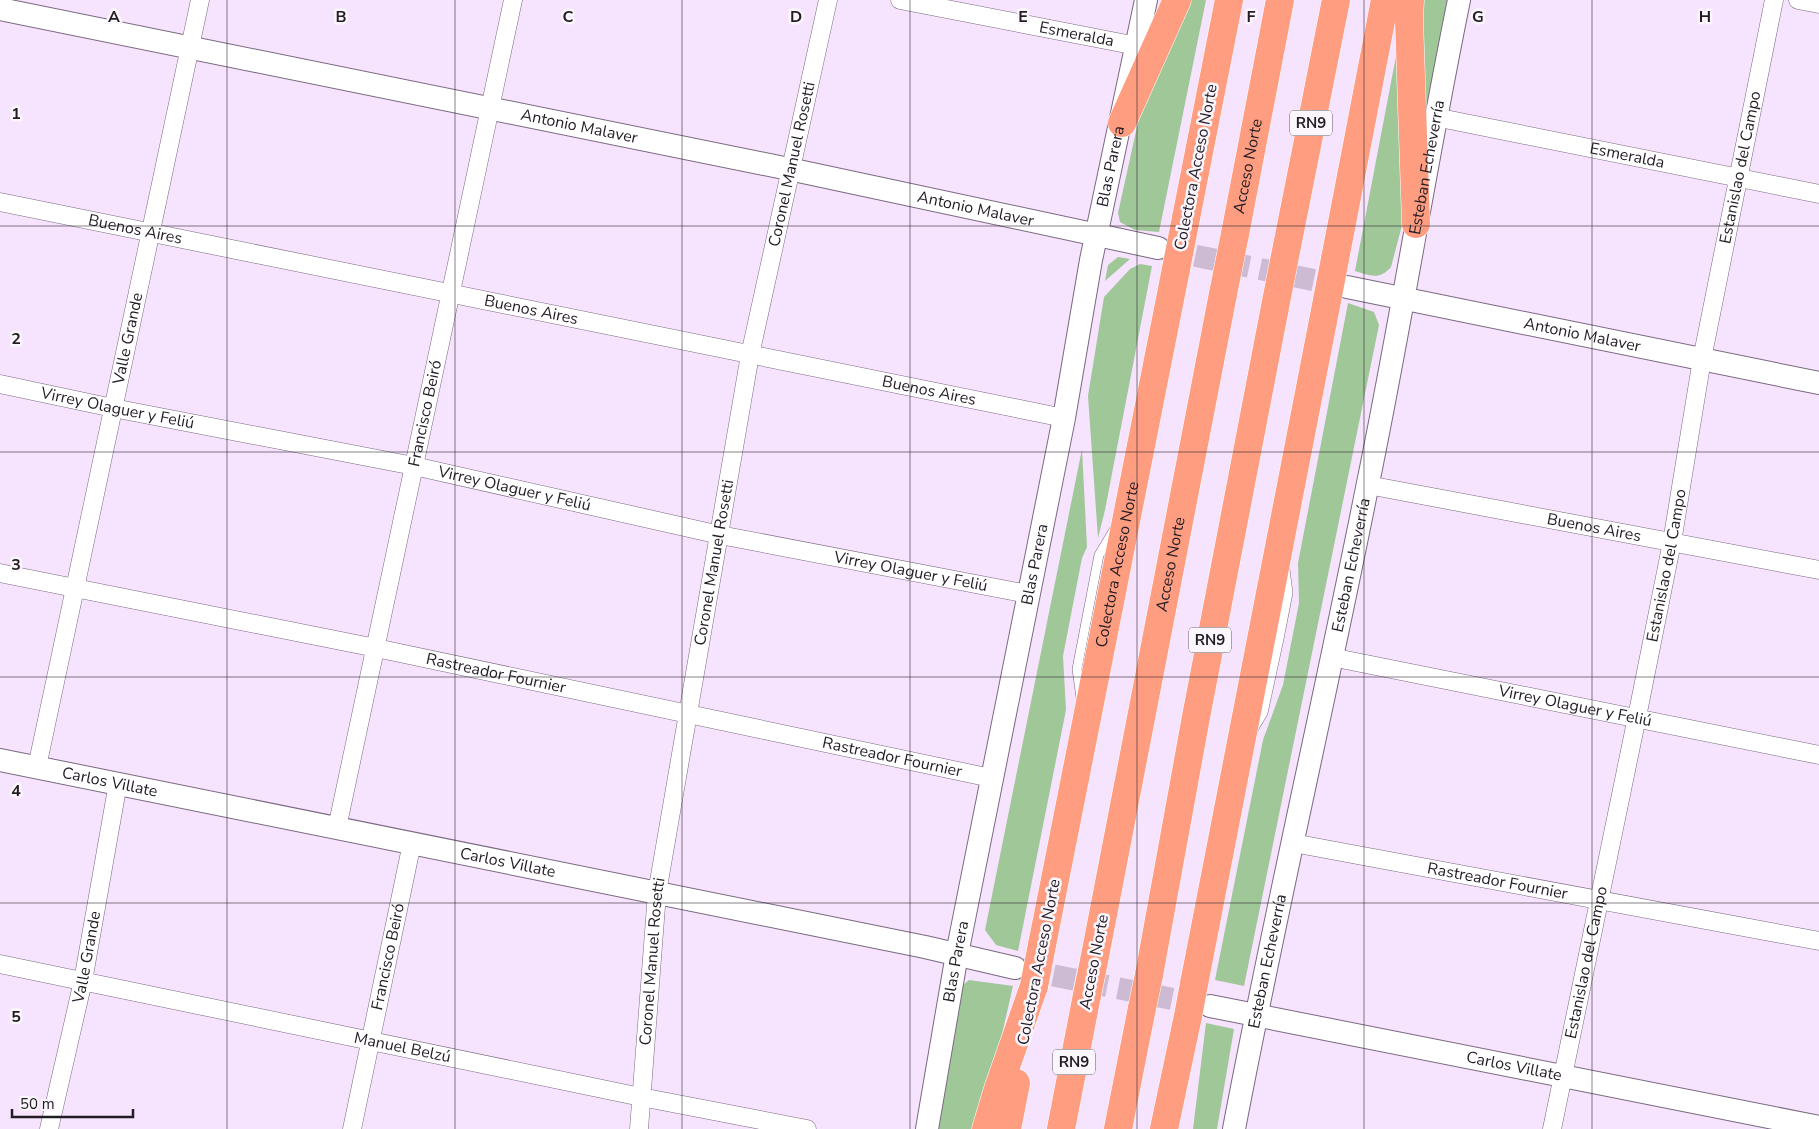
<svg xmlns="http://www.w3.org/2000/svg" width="1819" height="1129" font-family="'Nunito Sans',sans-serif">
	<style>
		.green { fill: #a0c798 }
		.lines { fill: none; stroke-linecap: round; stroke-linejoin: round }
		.tertiary-tunnel { stroke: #ccbbd2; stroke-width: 22; stroke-dasharray: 22 11; stroke-linecap: butt }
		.service-casing { stroke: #7a6980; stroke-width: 10 }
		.minor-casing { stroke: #7a6980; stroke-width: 19 }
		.tertiary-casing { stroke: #7a6980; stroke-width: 24 }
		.motorway-casing { stroke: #fff; stroke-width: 29 }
		.service { stroke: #fff; stroke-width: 9 }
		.minor { stroke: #fff; stroke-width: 18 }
		.tertiary { stroke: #fff; stroke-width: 22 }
		.motorway { stroke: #fe9d80; stroke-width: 28 }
		.motorway-bridge-casing { stroke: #fff; stroke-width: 29; stroke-linecap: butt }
		.motorway-bridge { stroke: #fe9d80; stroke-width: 28 }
		.grid { fill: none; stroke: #231c25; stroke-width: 1; stroke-opacity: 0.55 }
		.labels { text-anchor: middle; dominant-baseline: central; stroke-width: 5; stroke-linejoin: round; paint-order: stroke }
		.shield { fill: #faf6fc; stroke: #645d66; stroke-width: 1 }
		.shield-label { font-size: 15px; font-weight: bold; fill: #231c25 }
		.street-label { font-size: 16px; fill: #231c25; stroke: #faf6fc }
		.grid-label { font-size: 16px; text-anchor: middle; font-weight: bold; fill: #231c25; stroke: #faf6fc; stroke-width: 5; stroke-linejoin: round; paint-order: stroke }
	</style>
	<rect width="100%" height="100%" fill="#f6e3fd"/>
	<!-- green -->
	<g class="green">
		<path d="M1185,0H1206L1159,232L1135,230L1120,222L1118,213L1143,100Z"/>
		<path d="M1422,0H1450L1426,121Z"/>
		<path d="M1401,30L1406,210L1391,267C1380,280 1370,276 1355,271Z"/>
		<path d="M1118,257L1130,259L1105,281L1108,265Z"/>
		<path d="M1140,264L1152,266L1105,510L1098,538L1088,396L1104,297L1130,269Z"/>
		<path d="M1348,303L1374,312L1379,325L1244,986L1215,980L1263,740L1283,685L1299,603L1298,563Z"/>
		<path d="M1082,449L1087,547L1082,558L1063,656L1066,710L1018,951L996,945L985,930Z"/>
		<path d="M969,980L1013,986L1002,1034L976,1129H938L963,985Z"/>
		<path d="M1206,1023L1234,1029L1217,1129H1193Z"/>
	</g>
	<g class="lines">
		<!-- tertiary-tunnel -->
		<g class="tertiary-tunnel">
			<path d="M1163,249L1347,287"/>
			<path d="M1021,969L1208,1006"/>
		</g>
		<defs>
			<g id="service">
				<path d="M1081,698L1077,669L1099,555L1114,530"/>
				<path d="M1254,728L1263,713L1279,639L1288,593L1285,569"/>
			</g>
			<g id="minor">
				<path id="s1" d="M900,0L1137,46"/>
				<path d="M1798,0L1819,4"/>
				<path id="s2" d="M1435,117L1819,194"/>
				<path id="s3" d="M0,202L1064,418"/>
				<path id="s4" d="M0,384L113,408L414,466L720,535L1028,594"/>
				<path id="s5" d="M1368,485L1819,570"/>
				<path id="s6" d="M0,573L376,648L991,778"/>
				<path id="s7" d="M1331,657L1819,755"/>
				<path id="s8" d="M37,767L200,0"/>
				<path id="s9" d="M337,828L513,0"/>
				<path id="s10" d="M1293,843L1819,941"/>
				<path id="s11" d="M0,964L641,1097L807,1129"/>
				<path id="s12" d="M49,1129L83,981L118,783"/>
				<path id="s13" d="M352,1129L412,843"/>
				<path id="s14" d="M639,1129L657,893L750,355L828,0"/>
				<path id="s15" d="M1552,1129L1637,717L1672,542L1702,359L1774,0"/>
			</g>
			<g id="tertiary">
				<path id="s16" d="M0,9L789,169L1158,248"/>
				<path id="s17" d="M1347,287L1819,383"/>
				<path id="s18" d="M0,760L925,947L1015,968"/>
				<path id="s19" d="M1210,1006L1819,1127"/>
				<path id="s20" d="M927,1129L957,954L1064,418L1091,260L1146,0"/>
				<path id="s21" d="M1234,1129C1275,913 1325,699 1368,483C1401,323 1426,161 1459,0"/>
			</g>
			<g id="motorway">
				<path d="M1410,0L1409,19L1416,224"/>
				<path d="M1122,123L1177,0"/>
				<path d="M1186,218L1229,0"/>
				<path id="s22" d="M1235,234L1280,0"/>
				<path d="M1287,246L1336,0"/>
				<path d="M1335,259L1385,0"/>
				<path id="s23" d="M1042,945L1176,269"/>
				<path id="s24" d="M1094,961L1223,294"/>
				<path d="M1149,975L1196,717L1275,307"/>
				<path d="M1194,984L1323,321"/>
				<path d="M986,1129L998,1089L1034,986"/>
				<path d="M1007,1129L1016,1083"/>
				<path d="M1061,1129L1087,995"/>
				<path d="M1118,1129L1142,1008"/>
				<path d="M1164,1129L1188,1016"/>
			</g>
		</defs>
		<!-- service casing -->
		<use href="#service" class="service-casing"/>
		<!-- minor casing -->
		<use href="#minor" class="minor-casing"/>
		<!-- tertiary casing -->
		<use href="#tertiary" class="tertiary-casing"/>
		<!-- motorway casing -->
		<use href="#motorway" class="motorway-casing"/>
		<!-- service -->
		<use href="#service" class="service"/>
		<!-- minor -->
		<use href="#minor" class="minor"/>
		<!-- tertiary -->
		<use href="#tertiary" class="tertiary"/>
		<!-- motorway -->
		<use href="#motorway" class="motorway"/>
		<defs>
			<g id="motorway-bridge">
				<path d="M1176,269L1186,218"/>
				<path d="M1223,294L1235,234"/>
				<path d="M1275,307L1287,246"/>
				<path d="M1323,321L1335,259"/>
				<path d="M1034,986L1042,945"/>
				<path d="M1087,995L1094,961"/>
				<path d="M1142,1008L1149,975"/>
				<path d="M1188,1016L1194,984"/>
			</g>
		</defs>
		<!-- motorway-bridge casing -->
		<use href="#motorway-bridge" class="motorway-bridge-casing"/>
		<!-- motorway-bridge -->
		<use href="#motorway-bridge" class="motorway-bridge"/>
	</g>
	<!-- grid -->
	<path class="grid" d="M227,0V1129M455,0V1129M682,0V1129M910,0V1129M1137,0V1129M1364,0V1129M1592,0V1129M0,226H1819M0,452H1819M0,677H1819M0,903H1819"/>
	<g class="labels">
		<!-- shield labels -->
		<g class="shield">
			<rect x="1290" y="110.5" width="42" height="25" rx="4"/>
			<rect x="1189" y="627.5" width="42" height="25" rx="4"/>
			<rect x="1053" y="1049.5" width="42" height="25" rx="4"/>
		</g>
		<g class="shield-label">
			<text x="1311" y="123">RN9</text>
			<text x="1210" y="640">RN9</text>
			<text x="1074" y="1062">RN9</text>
		</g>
		<!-- street labels -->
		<g class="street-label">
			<text stroke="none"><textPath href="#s1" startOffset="180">Esmeralda</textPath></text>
			<text stroke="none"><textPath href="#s16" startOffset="591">Antonio Malaver</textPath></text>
			<text stroke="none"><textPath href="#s2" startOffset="196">Esmeralda</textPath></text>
			<text stroke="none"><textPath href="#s14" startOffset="978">Coronel Manuel Rosetti</textPath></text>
			<text stroke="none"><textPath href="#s20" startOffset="980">Blas Parera</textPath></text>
			<text transform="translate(1196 167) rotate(-79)">Colectora Acceso Norte</text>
			<text stroke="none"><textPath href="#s22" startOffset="69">Acceso Norte</textPath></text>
			<text stroke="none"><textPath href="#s15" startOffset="980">Estanislao del Campo</textPath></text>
			<text stroke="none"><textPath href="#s21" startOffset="981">Esteban Echeverría</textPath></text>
			<text stroke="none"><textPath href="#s16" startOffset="996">Antonio Malaver</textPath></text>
			<text stroke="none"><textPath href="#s3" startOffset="138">Buenos Aires</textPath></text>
			<text stroke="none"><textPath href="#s3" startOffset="542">Buenos Aires</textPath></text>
			<text stroke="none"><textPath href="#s17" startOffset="240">Antonio Malaver</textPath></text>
			<text stroke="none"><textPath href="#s8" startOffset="438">Valle Grande</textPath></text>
			<text stroke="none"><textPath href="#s3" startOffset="948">Buenos Aires</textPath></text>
			<text stroke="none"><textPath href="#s4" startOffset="120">Virrey Olaguer y Feliú</textPath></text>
			<text stroke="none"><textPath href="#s9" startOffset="424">Francisco Beiró</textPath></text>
			<text stroke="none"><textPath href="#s4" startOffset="525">Virrey Olaguer y Feliú</textPath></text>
			<text stroke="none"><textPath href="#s5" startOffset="230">Buenos Aires</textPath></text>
			<text stroke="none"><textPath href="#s14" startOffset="572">Coronel Manuel Rosetti</textPath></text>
			<text stroke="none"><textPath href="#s20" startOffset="575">Blas Parera</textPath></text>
			<text stroke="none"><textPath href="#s23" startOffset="388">Colectora Acceso Norte</textPath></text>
			<text stroke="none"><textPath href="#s24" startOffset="404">Acceso Norte</textPath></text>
			<text stroke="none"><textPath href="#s21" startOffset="576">Esteban Echeverría</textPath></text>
			<text stroke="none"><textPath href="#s15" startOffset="575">Estanislao del Campo</textPath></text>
			<text stroke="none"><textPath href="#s4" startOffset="930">Virrey Olaguer y Feliú</textPath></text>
			<text stroke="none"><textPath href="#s6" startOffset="506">Rastreador Fournier</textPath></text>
			<text stroke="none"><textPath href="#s7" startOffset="249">Virrey Olaguer y Feliú</textPath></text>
			<text stroke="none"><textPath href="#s6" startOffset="911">Rastreador Fournier</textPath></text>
			<text stroke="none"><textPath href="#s18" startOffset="112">Carlos Villate</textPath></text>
			<text stroke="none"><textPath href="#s18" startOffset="518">Carlos Villate</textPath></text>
			<text stroke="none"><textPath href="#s10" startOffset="208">Rastreador Fournier</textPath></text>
			<text stroke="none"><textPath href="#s12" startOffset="176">Valle Grande</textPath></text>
			<text stroke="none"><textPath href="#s13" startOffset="176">Francisco Beiró</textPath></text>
			<text stroke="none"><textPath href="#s20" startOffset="170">Blas Parera</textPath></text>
			<text stroke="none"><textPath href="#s14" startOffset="168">Coronel Manuel Rosetti</textPath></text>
			<text transform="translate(1039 962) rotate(-79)">Colectora Acceso Norte</text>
			<text transform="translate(1094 962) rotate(-79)">Acceso Norte</text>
			<text stroke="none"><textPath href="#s21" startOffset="171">Esteban Echeverría</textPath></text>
			<text stroke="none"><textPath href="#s15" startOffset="170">Estanislao del Campo</textPath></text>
			<text stroke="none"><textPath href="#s11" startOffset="411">Manuel Belzú</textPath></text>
			<text stroke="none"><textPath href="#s19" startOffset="310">Carlos Villate</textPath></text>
		</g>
	</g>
	<g class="grid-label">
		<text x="114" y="22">A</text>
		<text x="341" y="22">B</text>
		<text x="568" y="22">C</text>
		<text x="796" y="22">D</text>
		<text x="1023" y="22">E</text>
		<text x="1251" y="22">F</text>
		<text x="1478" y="22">G</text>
		<text x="1705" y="22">H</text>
		<text x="16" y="119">1</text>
		<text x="16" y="344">2</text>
		<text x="16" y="570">3</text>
		<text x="16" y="796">4</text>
		<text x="16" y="1022">5</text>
	</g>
	<!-- scale -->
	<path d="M12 1109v8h121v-8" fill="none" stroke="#231c25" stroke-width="2.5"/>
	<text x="20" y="1109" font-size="15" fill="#231c25" stroke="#faf6fc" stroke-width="4" paint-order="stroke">50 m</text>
</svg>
